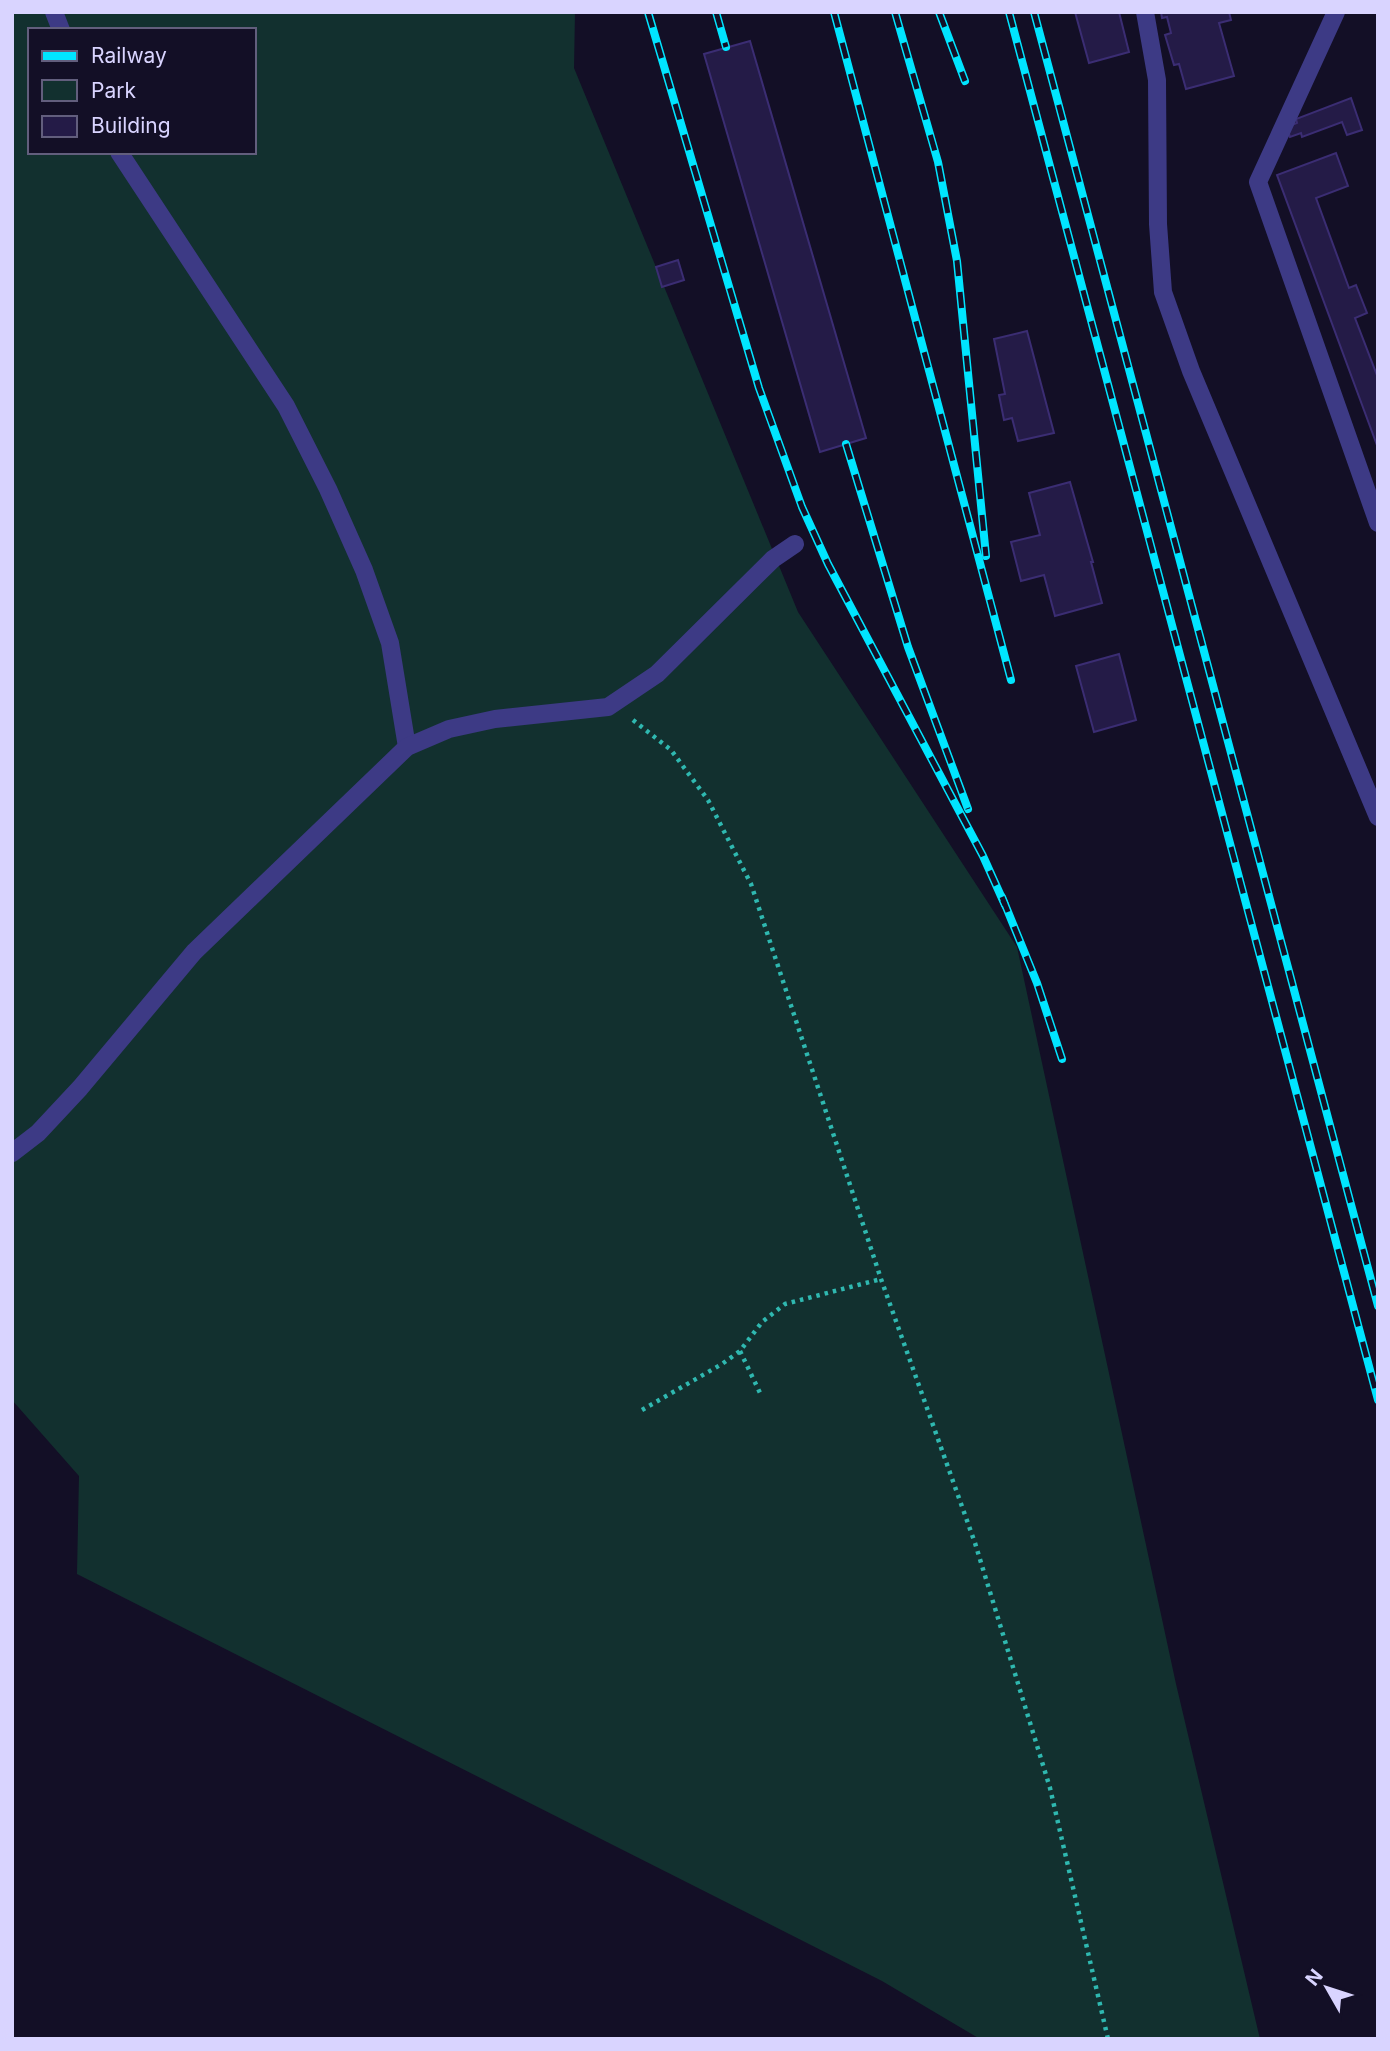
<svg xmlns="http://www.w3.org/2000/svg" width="1390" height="2051" font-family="Inter,sans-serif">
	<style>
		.green { fill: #12302f; fill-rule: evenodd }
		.building { fill: #241b47; stroke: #3b2d73; stroke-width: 2 }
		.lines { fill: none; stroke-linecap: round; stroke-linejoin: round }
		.path { stroke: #2fb8b0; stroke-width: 4.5; stroke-dasharray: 3.5 5; stroke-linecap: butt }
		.lane { stroke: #3d3a85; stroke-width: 18 }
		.rail-casing { stroke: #00e5ff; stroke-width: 8 }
		.rail { stroke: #130f26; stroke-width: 5; stroke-dasharray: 16; stroke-linecap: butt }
	</style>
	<rect width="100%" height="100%" fill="#130f26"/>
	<!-- green -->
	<path class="green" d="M12,12H575L574,68L798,612L1017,947L1176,1684L1260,2039H980L882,1981L77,1574L79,1476L12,1400ZM30,30H254V152H30Z"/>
	<!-- building -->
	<g class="building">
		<path d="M1075,12H1119L1129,52L1089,63Z"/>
		<path d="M1161,12H1229L1231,20L1219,23L1234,76L1186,89L1179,64L1174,65L1165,35L1171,33L1167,17L1162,18Z"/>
		<path d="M750,41L866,438L820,452L704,54Z"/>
		<path d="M1351,98L1362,130L1347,135L1342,122L1302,137L1301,133L1290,137L1287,127L1297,123L1296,119Z"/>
		<path d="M1336,153L1348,186L1316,198L1349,288L1356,285L1367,313L1355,318L1378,378V448L1277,175Z"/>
		<path d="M678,260L684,280L662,287L656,267Z"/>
		<path d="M1027,331L1054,433L1018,441L1012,418L1004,420L999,395L1005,394L994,339Z"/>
		<path d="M1070,482L1093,562H1091L1102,603L1055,616L1044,575L1021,581L1011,542L1040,535L1029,493Z"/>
		<path d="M1119,654L1136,720L1094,732L1076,666Z"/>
	</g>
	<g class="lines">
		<!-- path -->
		<g class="path">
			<path d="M633,720L671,750L708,800L751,884L881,1279L975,1543L1050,1788L1108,2039"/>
			<path d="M740,1351L761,1395"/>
			<path d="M642,1410L722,1364L740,1351L762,1322L785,1304L881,1279"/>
		</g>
		<!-- lane -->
		<g class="lane">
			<path d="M54,12L61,30"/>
			<path d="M1145,12L1157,80L1158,224L1163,292L1191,371L1378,817"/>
			<path d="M1336,12L1258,182L1378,523"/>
			<path d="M119,152L286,406L328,489L364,570L390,643L407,747"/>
			<path d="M12,1153L38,1133L80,1088L194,952L407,747L449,729L495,719L608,707L657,674L773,559L795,544"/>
		</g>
		<defs>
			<g id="rail">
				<path d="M648,12L759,388L802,507L828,564L983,856L1005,905"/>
				<path d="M716,12L726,47"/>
				<path d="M834,12L1011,680"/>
				<path d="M895,12L938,162L957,261L986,556"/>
				<path d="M939,12L965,81"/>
				<path d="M1009,12L1378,1400"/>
				<path d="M1034,12L1378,1306"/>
				<path d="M846,444L908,647L968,809"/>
				<path d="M1002,897L1037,983L1062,1059"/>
			</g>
		</defs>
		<!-- rail casing -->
		<use href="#rail" class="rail-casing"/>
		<!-- rail -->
		<use href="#rail" class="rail"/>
	</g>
	<!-- border -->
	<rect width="1390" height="2051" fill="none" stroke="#d9d4ff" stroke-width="28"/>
	<!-- legend -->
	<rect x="28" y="28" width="228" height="126" fill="#130f26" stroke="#625e7d" stroke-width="2"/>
	<rect x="42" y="51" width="35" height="10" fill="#00e5ff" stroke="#625e7d" stroke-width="2"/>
	<text x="91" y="63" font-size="21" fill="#d9d4ff">Railway</text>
	<rect x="42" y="80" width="35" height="21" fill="#12302f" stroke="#625e7d" stroke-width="2"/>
	<text x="91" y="98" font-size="21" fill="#d9d4ff">Park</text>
	<rect x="42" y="116" width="35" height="21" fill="#241b47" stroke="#625e7d" stroke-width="2"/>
	<text x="91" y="133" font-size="21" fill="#d9d4ff">Building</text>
	<!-- north arrow -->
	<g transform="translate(1327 1988) rotate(309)" stroke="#130f26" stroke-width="5" paint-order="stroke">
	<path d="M0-5L12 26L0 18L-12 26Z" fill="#d9d4ff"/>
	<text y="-10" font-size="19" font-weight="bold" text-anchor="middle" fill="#d9d4ff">N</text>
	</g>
</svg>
